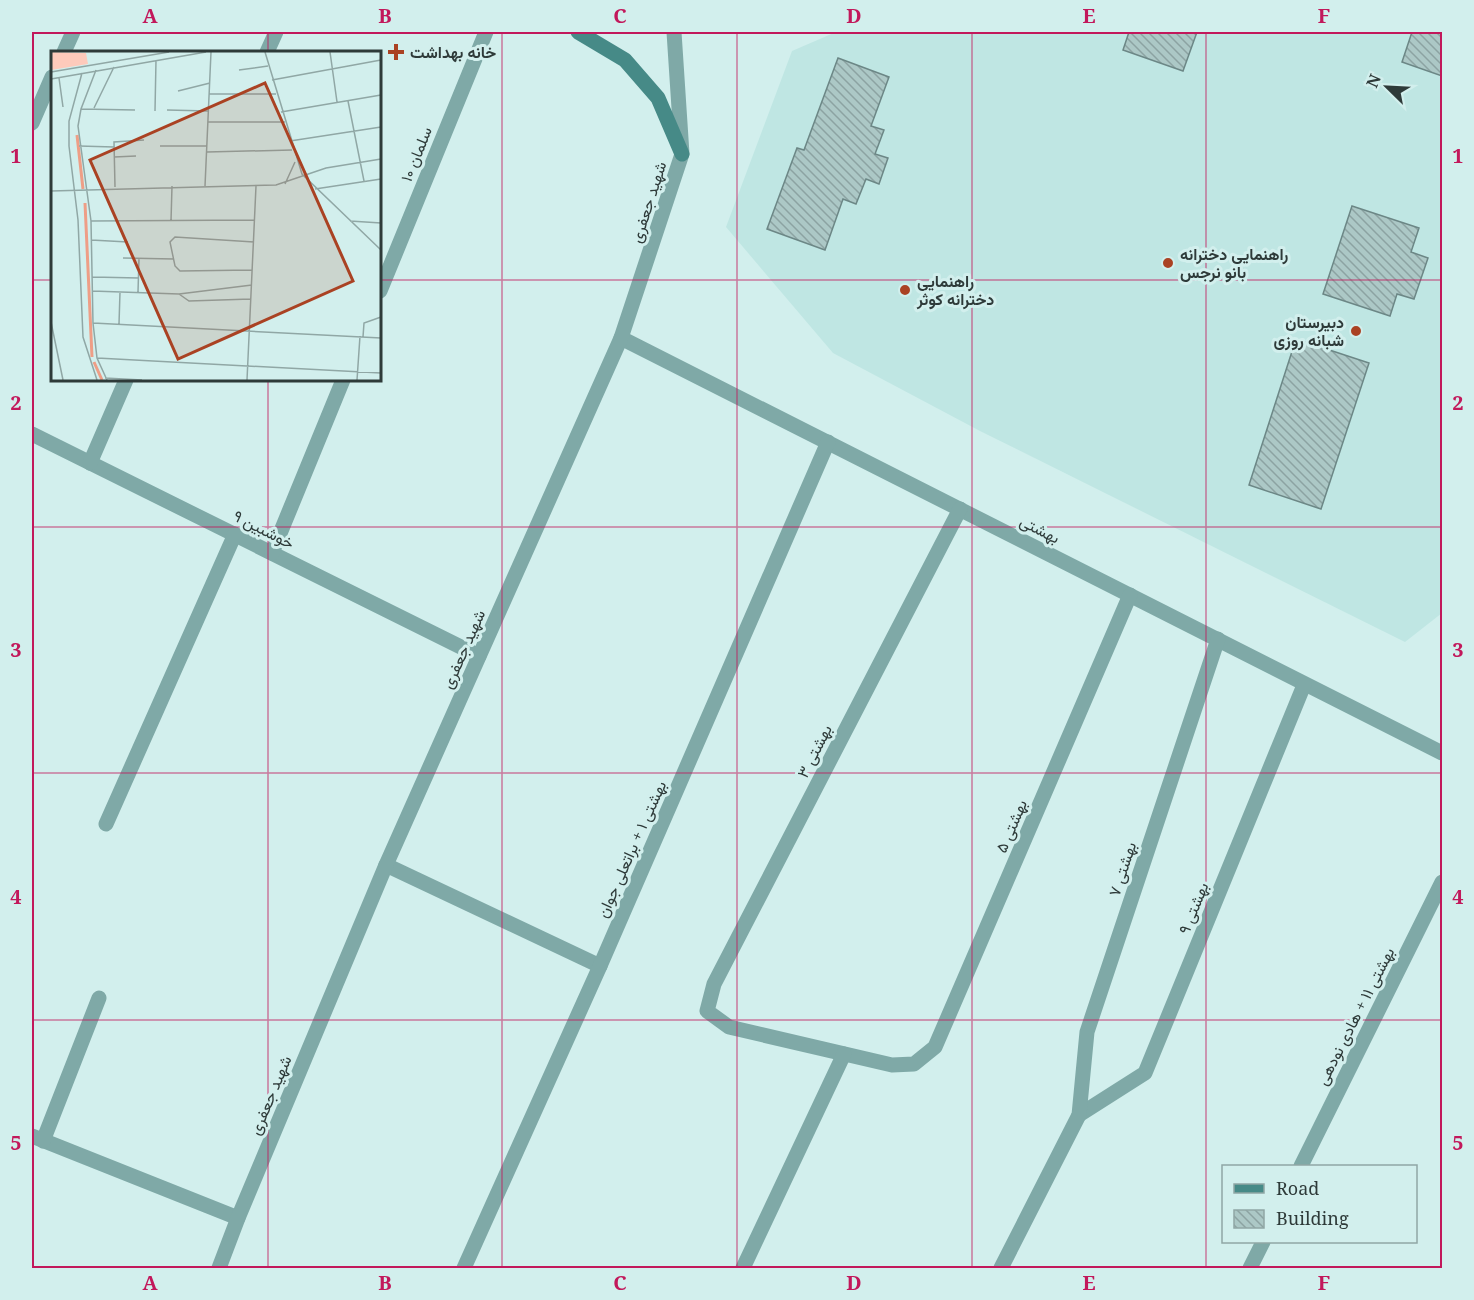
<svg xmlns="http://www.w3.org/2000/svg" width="1474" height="1300" font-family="'Noto Serif',Vazirmatn,serif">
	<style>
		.built { fill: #bfe6e3 }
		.building { fill: url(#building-back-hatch); stroke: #6c8786; stroke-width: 1.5 }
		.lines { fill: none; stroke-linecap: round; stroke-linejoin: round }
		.street { stroke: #7fa9a7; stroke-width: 15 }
		.secondary { stroke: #468a87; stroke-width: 15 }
		.grid { fill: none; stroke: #c2185b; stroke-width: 1.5; stroke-opacity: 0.55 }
		.poi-dot { fill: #aa4223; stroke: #d2efed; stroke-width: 2 }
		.labels { text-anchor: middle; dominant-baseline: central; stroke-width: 6; stroke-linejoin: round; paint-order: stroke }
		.poi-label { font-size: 16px; font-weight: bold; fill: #2e3a39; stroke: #d2efed; text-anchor: start }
		.street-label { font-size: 16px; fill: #2e3a39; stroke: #d2efed }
		.inset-river { fill: none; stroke: #ee9e86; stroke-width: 3 }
		.inset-road { fill: none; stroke: #90a7a5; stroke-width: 1.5 }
		.view { fill: #aa4223; fill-opacity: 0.15; stroke: #aa4223; stroke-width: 3 }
		.inset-edge { fill: none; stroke: #2e3a39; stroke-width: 3 }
		.neatline { fill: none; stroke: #c2185b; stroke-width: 2 }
		.grid-label { font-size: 20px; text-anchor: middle; font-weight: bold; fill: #c2185b }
	</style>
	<defs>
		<pattern id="building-back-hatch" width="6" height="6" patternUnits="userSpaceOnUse" patternTransform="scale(1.5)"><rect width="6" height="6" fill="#acc8c6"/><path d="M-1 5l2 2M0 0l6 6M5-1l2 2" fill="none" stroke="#8ca3a2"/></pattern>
	</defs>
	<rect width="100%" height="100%" fill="#d2efed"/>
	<!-- built -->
	<path class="built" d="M836,32H1442V613L1405,642L980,431L833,353L726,227L792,51Z"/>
	<!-- building -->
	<g class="building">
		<path d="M1129,32H1197L1183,71L1123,50Z"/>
		<path d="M1412,32H1442V76L1402,62Z"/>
		<path d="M838,58L889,77L871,126L884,130L875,154L888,158L879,184L866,179L856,204L843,199L825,250L767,229L797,148L804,150Z"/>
		<path d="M1352,206L1419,228L1411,252L1428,258L1414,299L1397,294L1390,316L1323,294Z"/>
		<path d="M1296,339L1369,363L1321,509L1249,485Z"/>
	</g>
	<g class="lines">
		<!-- street -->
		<g class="street">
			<path d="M64,52L73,32"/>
			<path d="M267,52L276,32"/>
			<path d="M32,123L52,77"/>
			<path d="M380,291L486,32"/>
			<path d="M621,338L1442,753"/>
			<path d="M32,434L479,656"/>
			<path d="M90,463L126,380"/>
			<path d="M960,509L714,984L707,1011L729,1027L892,1065L914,1064L935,1047L1130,595"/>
			<path d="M272,553L343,380"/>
			<path d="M106,824L235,534"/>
			<path d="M386,865L600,966"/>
			<path d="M1079,1115L1145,1073L1304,685"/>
			<path d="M32,1136L238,1218"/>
			<path d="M43,1141L99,998"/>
			<path d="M1301,1166L1442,882"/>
			<path d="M219,1268L238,1218L386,865L621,338L682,154L674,32"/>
			<path d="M464,1268L600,966L828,442"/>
			<path d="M743,1268L844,1054"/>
			<path d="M1001,1268L1079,1115L1087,1032L1218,639"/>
			<path d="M1250,1268L1263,1242"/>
		</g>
		<!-- secondary -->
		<path class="secondary" d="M578,32L625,60L658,98L682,154"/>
	</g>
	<!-- grid -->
	<path class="grid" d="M268,32V52M502,32V1268M737,32V1268M972,32V1268M1206,32V1268M32,280H52M380,280H1442M268,380V1268M32,527H1442M32,773H1442M32,1020H1442"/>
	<!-- markers -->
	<g class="poi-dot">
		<path d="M393 43h6v6h6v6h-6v6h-6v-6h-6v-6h6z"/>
		<circle cx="1168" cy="263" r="6"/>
		<circle cx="905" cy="290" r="6"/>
		<circle cx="1356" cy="331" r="6"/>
	</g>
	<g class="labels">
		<!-- poi labels -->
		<g class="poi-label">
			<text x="410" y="52">خانه بهداشت</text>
			<text x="1180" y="254">راهنمایی دخترانه<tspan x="1180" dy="18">بانو نرجس</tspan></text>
			<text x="917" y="281">راهنمایی<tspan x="917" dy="18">دخترانه کوثر</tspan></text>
			<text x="1344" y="322" text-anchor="end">دبیرستان<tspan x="1344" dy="18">شبانه روزی</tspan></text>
		</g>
		<!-- street labels -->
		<g class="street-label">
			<text transform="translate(416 154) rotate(-68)">سلمان ۱۰</text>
			<text transform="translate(648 202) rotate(-72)">شهید جعفری</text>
			<text transform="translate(264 529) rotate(27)">خوشبین ۹</text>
			<text transform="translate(1040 529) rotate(27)">بهشتی</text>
			<text transform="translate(463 649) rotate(-66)">شهید جعفری</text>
			<text transform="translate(814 751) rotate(-63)">بهشتی ۳</text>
			<text transform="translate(1011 826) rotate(-67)">بهشتی ۵</text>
			<text transform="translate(631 849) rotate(-66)">بهشتی ۱ + براتعلی جوان</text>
			<text transform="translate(1122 869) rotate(-72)">بهشتی ۷</text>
			<text transform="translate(1193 908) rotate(-68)">بهشتی ۹</text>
			<text transform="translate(1355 1016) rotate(-63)">بهشتی ۱۱ + هادی نودهی</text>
			<text transform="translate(270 1095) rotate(-67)">شهید جعفری</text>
		</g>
	</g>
	<!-- overview -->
	<g transform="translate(51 51)">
		<rect width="330" height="330" fill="#d2efed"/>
		<path d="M0,1L35,2L37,13L0,19Z" fill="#fecabb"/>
		<path class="inset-river" d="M26,84L32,138M34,152L41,306M43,311L51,329"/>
		<path class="inset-road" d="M214,1L251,123L330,199M279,1L286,51M45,19L30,58L27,75L40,170L42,272L46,307L56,329M188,19L217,15M0,21L118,1M31,22L18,70V95L27,169L32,286L46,329M8,27L12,56M0,28L155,1M221,29L330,9M127,40L159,32M158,43H225M297,50L313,130M43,57L63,16M30,58L84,59M116,59L157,60M104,60L105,9M230,61L330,44M157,71H234M239,90L330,76M28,95L63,96M109,95H156M156,101L241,99M63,106L85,105M234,133L244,111M154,135L160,1M64,136L63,91L93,89M264,138L330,128M0,140L225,134L275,117L330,108M40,170L204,169M120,170L121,135M299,170L330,172M40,189L77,191M72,207L123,208M201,219L129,220L124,215L119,191L124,186L203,191M41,226L88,227M41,240L128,243L201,234M87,241L88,207M128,243L138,250L200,248M0,271L12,329M42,272L330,287M68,273L69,241M312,286L313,272L330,266M46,307L330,322M54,327L91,329M196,329L205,135M306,329L309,285"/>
		<path class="view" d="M214,32L302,230L127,308L39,109Z"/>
		<rect width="330" height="330" class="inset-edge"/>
	</g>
	<!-- border -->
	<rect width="1474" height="1300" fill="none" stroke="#d2efed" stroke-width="66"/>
	<!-- legend -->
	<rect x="1222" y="1165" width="195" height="78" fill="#d2efed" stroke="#90a7a5" stroke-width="1.5"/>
	<rect x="1234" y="1184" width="30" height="9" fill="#468a87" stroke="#90a7a5" stroke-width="1.5"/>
	<text x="1276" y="1195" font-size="18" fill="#2e3a39">Road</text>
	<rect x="1234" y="1210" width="30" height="18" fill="url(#building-back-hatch)" stroke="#90a7a5" stroke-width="1.5"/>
	<text x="1276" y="1225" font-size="18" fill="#2e3a39">Building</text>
	<!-- north arrow -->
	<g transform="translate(1387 87) rotate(294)" stroke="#d2efed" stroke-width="4.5" paint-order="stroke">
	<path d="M0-4.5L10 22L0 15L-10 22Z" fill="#2e3a39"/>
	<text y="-9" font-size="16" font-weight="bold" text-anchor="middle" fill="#2e3a39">N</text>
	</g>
	<rect x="33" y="33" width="1408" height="1234" class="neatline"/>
	<g class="grid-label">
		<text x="150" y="23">A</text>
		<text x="385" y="23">B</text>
		<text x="620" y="23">C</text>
		<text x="854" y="23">D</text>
		<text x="1089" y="23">E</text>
		<text x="1324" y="23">F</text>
		<text x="16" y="163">1</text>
		<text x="1458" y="163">1</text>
		<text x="16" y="410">2</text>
		<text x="1458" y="410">2</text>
		<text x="16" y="657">3</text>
		<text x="1458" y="657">3</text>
		<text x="16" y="904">4</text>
		<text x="1458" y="904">4</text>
		<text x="16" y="1150">5</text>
		<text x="1458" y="1150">5</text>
		<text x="150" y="1290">A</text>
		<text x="385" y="1290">B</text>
		<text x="620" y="1290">C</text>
		<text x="854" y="1290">D</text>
		<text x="1089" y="1290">E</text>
		<text x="1324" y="1290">F</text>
	</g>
</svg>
